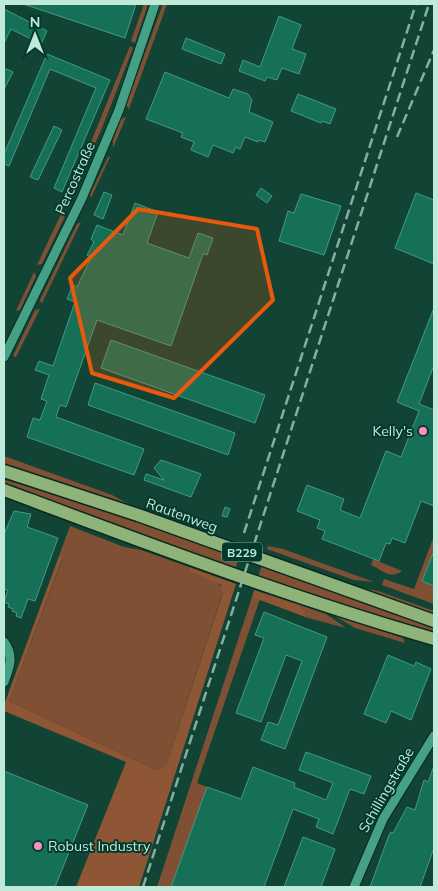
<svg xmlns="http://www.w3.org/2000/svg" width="438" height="891" font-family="Mulish,sans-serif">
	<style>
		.green { fill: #7f5034 }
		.forest { fill: #8f5635 }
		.building { fill: #167058; stroke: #409c80 }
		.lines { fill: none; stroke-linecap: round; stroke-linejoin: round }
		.minor-casing { stroke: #0a281f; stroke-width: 11 }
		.major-casing { stroke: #0a281f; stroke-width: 15 }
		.minor { stroke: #45a185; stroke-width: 9 }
		.major { stroke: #8eb47a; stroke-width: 12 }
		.rail { stroke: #83b0a1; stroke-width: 2.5; stroke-dasharray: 10 5; stroke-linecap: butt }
		.marked { fill: #e8590c; fill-opacity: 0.2; stroke: #e8590c; stroke-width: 4; stroke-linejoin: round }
		.poi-dot { fill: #fb8fc4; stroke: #043a2c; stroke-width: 2 }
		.labels { text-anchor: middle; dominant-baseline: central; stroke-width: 4; stroke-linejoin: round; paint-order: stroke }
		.shield { fill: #043a2c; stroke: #87b4a5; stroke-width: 1 }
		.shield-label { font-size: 12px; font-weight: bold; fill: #bfe9d9 }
		.street-label { font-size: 14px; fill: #bfe9d9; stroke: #043a2c }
		.poi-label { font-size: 14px; fill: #bfe9d9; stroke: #043a2c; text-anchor: end }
	</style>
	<rect width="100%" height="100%" fill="#124436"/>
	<!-- green -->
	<g class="green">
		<path d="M144,4H148L135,43L131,41Z"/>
		<path d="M163,4H167L129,109L126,105Z"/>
		<path d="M130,46L133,48L102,128L69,202L67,201Z"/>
		<path d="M126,117L113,148V140L121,119Z"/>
		<path d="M108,157H110L91,198L90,194Z"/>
		<path d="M63,210L66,214L42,264L37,265Z"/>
		<path d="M81,222L42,303H41L40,300L77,224Z"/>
		<path d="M34,272L36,276L20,310L16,311Z"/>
		<path d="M40,309L16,357L13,356L35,310Z"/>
		<path d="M4,456L112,495L134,507L4,466Z"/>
		<path d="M4,480L69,496L239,556L235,570L4,486Z"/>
		<path d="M70,526L124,547L141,550L189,567L188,571L216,582L224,589L166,766L156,770L9,701L63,558L59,556Z"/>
		<path d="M434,536V550L423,580L434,586V604L382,585L384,579L414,589Z"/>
		<path d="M268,546L283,549L374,582L354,580L267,549Z"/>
		<path d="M373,559L402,571C389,580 383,570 371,565Z"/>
		<path d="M262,564L434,625V633L387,621L258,578Z"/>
		<path d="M357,587L378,591L434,611V617Z"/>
		<path d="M252,597L260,599L197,783L207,787L171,887H157Z"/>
		<path d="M300,605L326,614L346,628L308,618Z"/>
		<path d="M330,613L403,638L405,643L355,628Z"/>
	</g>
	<!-- forest -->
	<g class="forest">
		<path d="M59,556L63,557L9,701L156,770L166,766L223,593L221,585L188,571L189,567L236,584L139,887H76L126,762L4,711V705Z"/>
		<path d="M254,590L300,605L308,618L252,597Z"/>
	</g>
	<!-- building -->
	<g class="building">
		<path d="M23,4H136L125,38Z"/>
		<path d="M4,9L47,31L41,44L11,29L4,43Z"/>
		<path d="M279,16L301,25L292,49L306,54L299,74L282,68L277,80L267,77L265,81L239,71L243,60L260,67Z"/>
		<path d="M186,38L225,54L221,64L182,49Z"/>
		<path d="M47,54L110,80L62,192L54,188L96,88L50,69L9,166L4,164V154Z"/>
		<path d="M4,68L13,72L4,89Z"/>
		<path d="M165,72L229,98L233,89L248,94L252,100L249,112L273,122L265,142L259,140L258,142L245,137L240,149L236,147L233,153L213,145L208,157L191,150L194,142L181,137L183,133L146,119Z"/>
		<path d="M298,94L336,109L330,124L322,121L321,123L291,111Z"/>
		<path d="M54,126L62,130L38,180L30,177Z"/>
		<path d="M261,188L272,196L267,203L256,195Z"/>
		<path d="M104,192L112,195L103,219L94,215Z"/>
		<path d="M416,193L434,200V264L395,248Z"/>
		<path d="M301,194L341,206L324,255L279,241L288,211L294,213Z"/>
		<path d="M135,203L158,212L147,243L189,258L198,233L213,238L207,255L203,254L171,346L97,320L66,407L60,405L56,417L144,449L134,475L27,437L33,418L40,420L47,401L41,399L49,375L35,370L39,361L53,366L75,302L67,299L73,285L77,287L91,258L87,255L94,242L91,239L97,225L123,235Z"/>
		<path d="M434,308V365L419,404L434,410V506L421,501L405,543L392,538L390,544L386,543L379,561L322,539L325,531L317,528L320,520L297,511L307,485L344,499L340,510L360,518L386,451L401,457L419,411L397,402Z"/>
		<path d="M111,340L265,395L255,423L101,368Z"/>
		<path d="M95,383L235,433L228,455L88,405Z"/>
		<path d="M161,460L201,474L191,497L144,480L146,474L164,480L154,468Z"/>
		<path d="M225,507L230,509L227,517L222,516Z"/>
		<path d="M14,511L31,514L27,527L58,538L35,601L28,599L21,618L16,616L17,613L12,611L13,609L8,607L9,604L4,602L8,590L4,589V534Z"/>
		<path d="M434,551V586L422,581Z"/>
		<path d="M264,612L327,637L285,749L261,740L268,722L278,725L302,661L286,655L261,722L236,713L264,638L255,635Z"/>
		<path d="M388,655L414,666L416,662L431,669L411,720L391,711L386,723L364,714Z"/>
		<path d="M306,752L371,776L364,794L350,789L333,834L316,827L319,819L293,809L264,887H171L207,787L241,799L253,767L295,783L294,787L326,800L333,783L299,770Z"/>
		<path d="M434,766V848L420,887H370L389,835L391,832L393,833L407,807L415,810L424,780L428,782Z"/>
		<path d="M4,771L88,805L55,887H4Z"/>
		<path d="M303,837L335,849L321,887H284Z"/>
	</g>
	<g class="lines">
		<defs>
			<g id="minor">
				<path d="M4,357L82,198L119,110L155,4"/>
				<path d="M4,642C14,655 10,667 4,682"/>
				<path d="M354,887L383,819L434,736"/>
			</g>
			<g id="major">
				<path d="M4,471L138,515L434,621"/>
				<path d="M4,490C146,543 288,597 434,639"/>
			</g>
		</defs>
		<!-- minor casing -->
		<use href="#minor" class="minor-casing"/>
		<!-- major casing -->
		<use href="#major" class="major-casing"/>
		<!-- minor -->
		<use href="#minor" class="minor"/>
		<!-- major -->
		<use href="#major" class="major"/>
		<!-- rail -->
		<g class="rail">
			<path d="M397,137L434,50"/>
			<path d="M244,533L416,4"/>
			<path d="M143,887L429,4"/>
		</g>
	</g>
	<!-- marked area -->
	<path class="marked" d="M138,209L257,229L273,300L174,398L92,373L70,278Z"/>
	<!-- markers -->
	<g class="poi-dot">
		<circle cx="423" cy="431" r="5"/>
		<circle cx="38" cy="846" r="5"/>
	</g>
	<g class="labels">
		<!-- shield labels -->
		<rect class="shield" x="222" y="542.5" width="40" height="19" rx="4"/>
		<g class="shield-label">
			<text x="242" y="552">B229</text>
		</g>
		<!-- street labels -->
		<g class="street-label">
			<text transform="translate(75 178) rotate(-66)">Percostraße</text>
			<text transform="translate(182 515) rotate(20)">Rautenweg</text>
			<text transform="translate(386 790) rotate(-60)">Schillingstraße</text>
		</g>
		<!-- poi labels -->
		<g class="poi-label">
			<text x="413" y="431">Kelly's</text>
			<text x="48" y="846" text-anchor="start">Robust Industry</text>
		</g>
	</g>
	<!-- border -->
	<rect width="438" height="891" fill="none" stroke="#bfe9d9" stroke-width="10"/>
	<!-- north arrow -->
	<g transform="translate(35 35)" stroke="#043a2c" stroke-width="4" paint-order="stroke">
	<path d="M0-4L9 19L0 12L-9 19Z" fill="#bfe9d9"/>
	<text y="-8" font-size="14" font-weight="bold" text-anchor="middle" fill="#bfe9d9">N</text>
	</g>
</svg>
